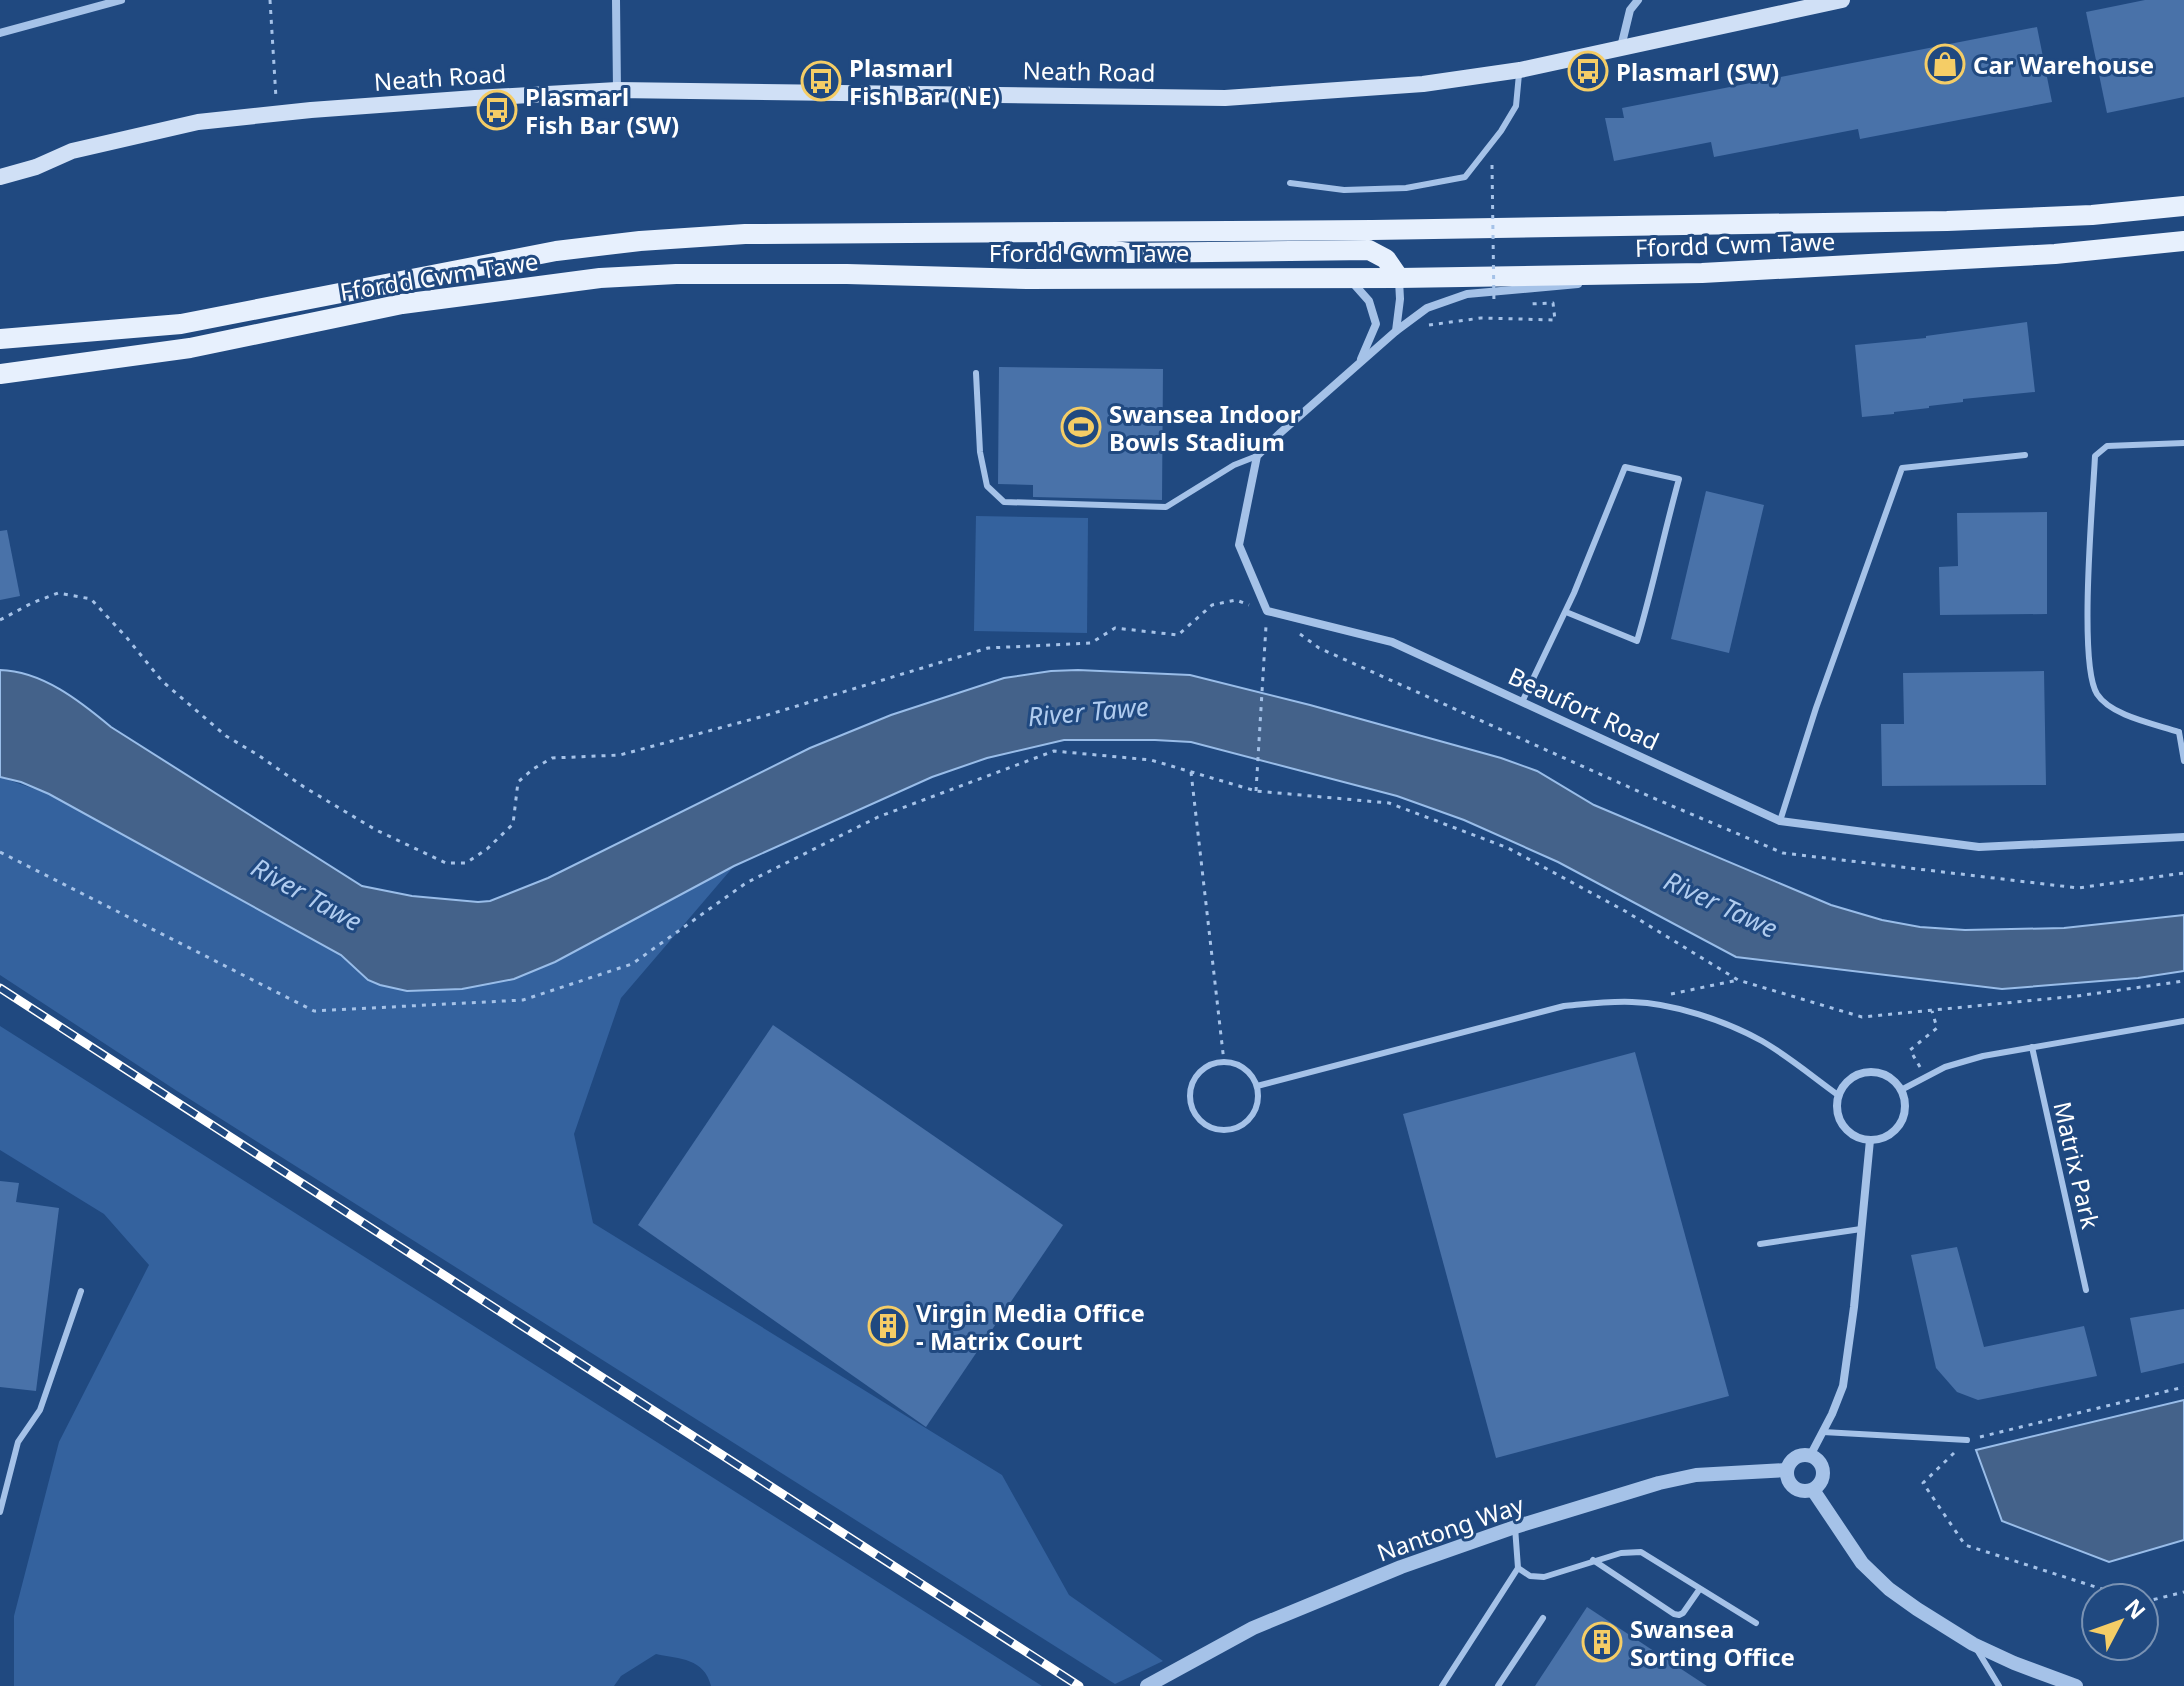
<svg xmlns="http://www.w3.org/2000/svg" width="2184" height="1686" font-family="'Noto Sans',sans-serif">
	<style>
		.green { fill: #34629e }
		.water { fill: #44628a; stroke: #99bde9; stroke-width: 2 }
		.building { fill: #4972a9 }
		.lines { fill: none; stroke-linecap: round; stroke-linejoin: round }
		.path { stroke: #a5c2e8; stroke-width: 3; stroke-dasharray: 4 6; stroke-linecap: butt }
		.service { stroke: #a5c2e8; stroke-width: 6 }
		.minor { stroke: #a5c2e8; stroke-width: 8 }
		.tertiary { stroke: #a5c2e8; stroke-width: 14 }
		.secondary { stroke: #d0e0f6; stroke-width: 16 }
		.primary { stroke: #e7f0fd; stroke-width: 20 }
		.rail-casing { stroke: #fff; stroke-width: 9 }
		.rail { stroke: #204980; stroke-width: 6; stroke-dasharray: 18; stroke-linecap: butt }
		.path-bridge { stroke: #a5c2e8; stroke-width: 3; stroke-dasharray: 4 6; stroke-linecap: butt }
		.labels { text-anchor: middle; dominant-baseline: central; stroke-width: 6; stroke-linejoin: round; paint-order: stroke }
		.poi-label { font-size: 24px; font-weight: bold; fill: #fff; stroke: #204980; text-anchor: start }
		.street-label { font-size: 24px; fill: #fff; stroke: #204980 }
		.water-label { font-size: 26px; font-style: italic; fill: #b0ccef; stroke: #204980 }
	</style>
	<rect width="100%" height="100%" fill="#204980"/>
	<!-- green -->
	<g class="green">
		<path d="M976,516L1088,518L1087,633L974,631Z"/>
		<path d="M0,777L49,794L341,955L514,979L555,962L734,866L621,998L574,1134L593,1223L1002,1475L1069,1595L1163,1661L1115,1684L177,1091L0,975Z"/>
		<path d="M0,1026L1042,1686H711C704,1658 680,1659 656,1654L621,1676L614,1686H14V1616L59,1442L149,1265L104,1214L0,1150Z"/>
	</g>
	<!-- water -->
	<g class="water">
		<path d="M0,670C42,671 80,701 111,727L362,886L412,896L478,902L490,901L548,878L810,748L891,715L1004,678L1051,671L1078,670L1190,675L1310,705L1501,758L1537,771L1594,805L1831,905L1882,920L1920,927L1965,930L2064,928L2184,915V971L2138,978L2002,989L1736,957L1558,862L1464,820L1397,796L1191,742L1155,740H1064L987,758L932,777L734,866L555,962L514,979L462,989L407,991L380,985L368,980L341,955L49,794L21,782L0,777Z"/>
		<path d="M2184,1400V1540L2109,1562L2002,1521L1976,1450Z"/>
	</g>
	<!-- building -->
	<g class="building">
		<path d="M2145,0H2184V97L2107,113L2086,12Z"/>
		<path d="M2037,27L2052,102L1860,139L1858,129L1714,157L1711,142L1614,161L1605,118H1624L1622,108Z"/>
		<path d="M2027,322L2035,392L1963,399V402L1929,406V408L1894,412V414L1862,417L1855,345L1926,338V336Z"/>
		<path d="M999,367L1163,369L1162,500L1033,497V485L998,484Z"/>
		<path d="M1706,491L1764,505L1729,653L1671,639Z"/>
		<path d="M2047,512V614L1940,615L1939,567L1958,566L1957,513Z"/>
		<path d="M7,530L20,596L0,600V531Z"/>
		<path d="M2044,671L2046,785L1882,786L1881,724H1904L1903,673Z"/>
		<path d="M773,1025L1063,1225L926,1427L638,1225Z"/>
		<path d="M1635,1052L1729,1396L1496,1458L1403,1114Z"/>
		<path d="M0,1181L19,1183L16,1202L59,1208L36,1391L0,1387Z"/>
		<path d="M1957,1247L1984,1347L2084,1326L2097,1376L1978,1400L1957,1392L1936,1368L1911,1255Z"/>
		<path d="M2184,1309V1363L2141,1373L2130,1318Z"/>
		<path d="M1587,1607L1707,1686H1535Z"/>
	</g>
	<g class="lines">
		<!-- path -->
		<g class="path">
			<path d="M270,0L276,98"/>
			<path d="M1429,325L1481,318L1555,320L1553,303L1528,304"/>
			<path d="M0,620L32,603L58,593L91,599L127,638L162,681L226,736L258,755L304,787L376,830L446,863H466L487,849L513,824L518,782L533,769L552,758L620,755L764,716L988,648L1091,643L1115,628L1178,635L1212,605L1236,600L1249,605"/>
			<path d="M1300,634L1319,648L1651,797L1783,853L2078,888L2184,873"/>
			<path d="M1191,772L1224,1062"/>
			<path d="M1256,791L1266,626"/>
			<path d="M0,852L314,1011L523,1000L632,964L746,883L878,817L1054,751L1151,760L1256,791L1389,803L1508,848L1625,911L1738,980L1862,1017L2077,996L2184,981"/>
			<path d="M1671,994L1738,980"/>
			<path d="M1920,1067L1910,1050L1937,1028L1932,1011"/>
			<path d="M1980,1437L2184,1387"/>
			<path d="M1954,1453L1923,1483L1965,1545L2130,1598"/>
			<path d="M2144,1602L2184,1592"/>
		</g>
		<!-- service -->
		<g class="service">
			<path d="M1290,183L1344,190L1406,188L1465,177L1501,131L1516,106L1519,74"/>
			<path d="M976,373L980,452L987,486L1004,502L1166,507L1234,465L1257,456"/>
			<path d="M1522,702L1574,593L1625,467L1679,479C1664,533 1653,587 1637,641L1566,612"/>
			<path d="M2179,732C2155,724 2111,716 2097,694C2078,664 2093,500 2095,456L2107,446L2184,443"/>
			<path d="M2179,732L2184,761"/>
			<path d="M1780,821L1816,708L1902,468L2025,455"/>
			<path d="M2032,1047L2086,1290"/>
			<circle cx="1224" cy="1096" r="34"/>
			<path d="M1257,1086L1564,1006C1586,1004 1609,1001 1632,1002C1673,1003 1726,1021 1762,1041C1788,1056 1813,1077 1838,1095"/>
			<path d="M1901,1090L1945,1067L1983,1056L2184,1021"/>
			<path d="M1760,1244L1861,1229"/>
			<path d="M1823,1432L1967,1440"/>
			<path d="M0,1512L18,1442L40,1410L81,1291"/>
			<path d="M1515,1527L1518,1568L1530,1576L1544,1577L1621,1553L1641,1552L1756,1623"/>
			<path d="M1593,1560L1674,1614L1679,1615L1683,1613L1699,1590"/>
			<path d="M1976,1648L1999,1686"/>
			<path d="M1442,1686L1518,1568"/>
			<path d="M1498,1686L1543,1618"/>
		</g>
		<!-- minor -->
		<g class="minor">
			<path d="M616,0L617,90"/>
			<path d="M0,33L121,0"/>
			<path d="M1621,47L1630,10L1638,0"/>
			<path d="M1399,280L1400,299L1396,331L1279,434L1257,456L1239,545L1267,611L1392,642L1780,821L1979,847L2184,837"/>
			<path d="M1353,283L1369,301L1376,324L1361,359"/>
			<path d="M1396,331L1427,308L1467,294L1578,284"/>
			<circle cx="1871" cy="1106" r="34"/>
			<path d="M1810,1456L1832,1414L1843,1386L1854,1307L1870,1140"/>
		</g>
		<!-- tertiary -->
		<g class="tertiary">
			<circle cx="1805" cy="1473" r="18"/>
			<path d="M1813,1490L1862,1563L1889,1589L1917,1609L1973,1644L2014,1663L2076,1686"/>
			<path d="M1147,1686L1253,1628L1401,1567L1515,1527L1659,1483L1696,1475L1787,1470"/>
		</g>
		<!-- secondary -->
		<path class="secondary" d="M0,177L36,167L72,151L198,122L311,110L475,98L617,90L1225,98L1423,84L1520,70L1842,0"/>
		<!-- primary -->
		<g class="primary">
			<path d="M1047,241L1128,253L1369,250L1386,259L1399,278"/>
			<path d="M0,339L181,324L556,251L640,241L745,234L1372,230L1947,221L2092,215L2184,206"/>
			<path d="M0,374L190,348L402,304L600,278L676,274H847L1027,279L1399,278L1702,273L2055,254L2184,241"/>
		</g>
		<defs>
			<path id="rail" d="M0,988L1079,1686"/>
		</defs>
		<!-- rail casing -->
		<use href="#rail" class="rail-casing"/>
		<!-- rail -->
		<use href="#rail" class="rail"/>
		<!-- path-bridge -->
		<path class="path-bridge" d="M1492,165L1494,305"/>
	</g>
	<!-- icons -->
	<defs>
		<symbol id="shop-ring" viewBox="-11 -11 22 22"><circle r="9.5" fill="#204980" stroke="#f5cd66" stroke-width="1.5"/><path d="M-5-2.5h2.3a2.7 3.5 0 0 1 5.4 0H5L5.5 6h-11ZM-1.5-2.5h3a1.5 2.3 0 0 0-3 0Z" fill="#f5cd66"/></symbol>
		<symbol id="bus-ring" viewBox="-11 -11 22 22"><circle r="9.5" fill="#204980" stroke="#f5cd66" stroke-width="1.5"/><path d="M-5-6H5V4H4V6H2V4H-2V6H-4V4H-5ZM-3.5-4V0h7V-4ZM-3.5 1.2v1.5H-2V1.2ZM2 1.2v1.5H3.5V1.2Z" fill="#f5cd66"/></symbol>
		<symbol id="stadium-ring" viewBox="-11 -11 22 22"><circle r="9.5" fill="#204980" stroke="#f5cd66" stroke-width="1.5"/><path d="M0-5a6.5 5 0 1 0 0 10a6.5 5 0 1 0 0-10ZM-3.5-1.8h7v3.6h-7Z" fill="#f5cd66"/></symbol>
		<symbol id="building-ring" viewBox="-11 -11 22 22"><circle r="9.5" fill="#204980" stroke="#f5cd66" stroke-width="1.5"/><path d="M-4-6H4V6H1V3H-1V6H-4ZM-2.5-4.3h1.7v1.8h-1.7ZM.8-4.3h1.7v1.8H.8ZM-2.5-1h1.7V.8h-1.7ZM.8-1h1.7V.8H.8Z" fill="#f5cd66"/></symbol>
	</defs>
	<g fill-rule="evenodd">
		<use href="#shop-ring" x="1923" y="42" width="44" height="44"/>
		<use href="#bus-ring" x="1566" y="49" width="44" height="44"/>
		<use href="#bus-ring" x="799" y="59" width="44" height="44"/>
		<use href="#bus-ring" x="475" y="88" width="44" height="44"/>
		<use href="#stadium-ring" x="1059" y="405" width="44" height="44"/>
		<use href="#building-ring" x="866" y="1304" width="44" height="44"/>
		<use href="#building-ring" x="1580" y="1620" width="44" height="44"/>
	</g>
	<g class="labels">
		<!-- poi labels -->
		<g class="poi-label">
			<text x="1973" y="64">Car Warehouse</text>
			<text x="849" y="67">Plasmarl<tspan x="849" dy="28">Fish Bar (NE)</tspan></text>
			<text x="1616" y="71">Plasmarl (SW)</text>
			<text x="525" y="96">Plasmarl<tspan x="525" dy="28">Fish Bar (SW)</tspan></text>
			<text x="1109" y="413">Swansea Indoor<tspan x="1109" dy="28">Bowls Stadium</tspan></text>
			<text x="916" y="1312">Virgin Media Office<tspan x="916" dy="28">- Matrix Court</tspan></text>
			<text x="1630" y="1628">Swansea<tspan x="1630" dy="28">Sorting Office</tspan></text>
		</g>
		<!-- street labels -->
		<g class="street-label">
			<text transform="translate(1089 71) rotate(1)">Neath Road</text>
			<text transform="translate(440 77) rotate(-4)">Neath Road</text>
			<text transform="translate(1735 244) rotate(-2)">Ffordd Cwm Tawe</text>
			<text x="1089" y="252">Ffordd Cwm Tawe</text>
			<text transform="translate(439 276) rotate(-9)">Ffordd Cwm Tawe</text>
			<text transform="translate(1584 708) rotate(25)">Beaufort Road</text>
			<text transform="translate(2077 1165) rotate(77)">Matrix Park</text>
			<text transform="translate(1450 1528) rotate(-19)">Nantong Way</text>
		</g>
		<!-- water labels -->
		<g class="water-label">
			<text transform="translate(1088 711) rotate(-5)">River Tawe</text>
			<text transform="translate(307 894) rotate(29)">River Tawe</text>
			<text transform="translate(1721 904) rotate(25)">River Tawe</text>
		</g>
	</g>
	<!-- north arrow -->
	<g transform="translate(2120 1622) rotate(49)"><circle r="38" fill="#204980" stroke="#7992b3" stroke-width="2"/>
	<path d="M0-6L14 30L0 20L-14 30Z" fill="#f5cd66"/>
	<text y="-12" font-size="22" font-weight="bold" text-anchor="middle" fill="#ffffff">N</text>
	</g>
</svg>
